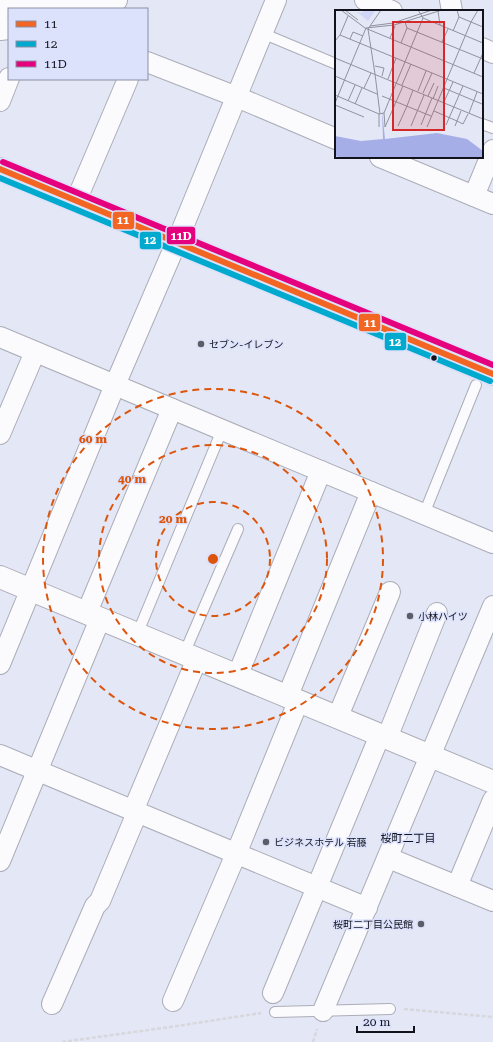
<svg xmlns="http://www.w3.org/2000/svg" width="493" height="1042" font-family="'Roboto Serif','Noto Sans JP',serif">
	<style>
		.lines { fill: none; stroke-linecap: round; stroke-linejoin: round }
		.lane-casing { stroke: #abadb8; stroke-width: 12 }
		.street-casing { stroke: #abadb8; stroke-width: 22 }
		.secondary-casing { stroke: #abadb8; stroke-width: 24 }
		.primary-casing { stroke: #c6c7cd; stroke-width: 24 }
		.path { stroke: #d6d8dc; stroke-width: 2.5; stroke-dasharray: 4 2; stroke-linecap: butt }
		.lane { stroke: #fbfbfe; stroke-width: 10 }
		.street { stroke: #fbfbfe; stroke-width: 20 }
		.secondary { stroke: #fbfbfe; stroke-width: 22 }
		.primary { stroke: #ecedf6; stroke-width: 22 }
		.bus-1-casing { stroke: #dde2fc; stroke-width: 9 }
		.bus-2-casing { stroke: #dde2fc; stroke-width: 9 }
		.bus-3-casing { stroke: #dde2fc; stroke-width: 9 }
		.bus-1 { stroke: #f26522; stroke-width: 6 }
		.bus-2 { stroke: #00a9ce; stroke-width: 6 }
		.bus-3 { stroke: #e5007d; stroke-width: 6 }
		.ring { fill: none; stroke: #dd550d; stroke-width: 2; stroke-dasharray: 7 5 }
		.poi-dot { fill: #5b5d67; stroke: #dde2fc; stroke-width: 1.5 }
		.bus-dot { fill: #11121b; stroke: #dde2fc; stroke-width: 1.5 }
		.labels { text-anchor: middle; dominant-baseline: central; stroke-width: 3; stroke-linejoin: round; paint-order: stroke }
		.poi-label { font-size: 10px; fill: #11121b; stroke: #dde2fc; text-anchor: start }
		.neighbourhood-label { font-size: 11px; fill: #11121b; stroke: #dde2fc }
		.inset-road { fill: none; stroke: #90929e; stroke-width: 1 }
		.view { fill: #d62828; fill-opacity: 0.15; stroke: #d62828; stroke-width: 2 }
		.inset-edge { fill: none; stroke: #11121b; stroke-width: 2 }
		.centre { fill: #dd550d; stroke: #dde2fc; stroke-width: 2 }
		.ring-label { font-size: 12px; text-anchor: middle; font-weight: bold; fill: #dd550d; stroke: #dde2fc; stroke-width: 3; stroke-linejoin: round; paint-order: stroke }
		.line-badge { stroke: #dde2fc; stroke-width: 1.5 }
		.badge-label { font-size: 11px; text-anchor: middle; font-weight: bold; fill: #fff }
	</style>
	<rect width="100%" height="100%" fill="#e4e7f5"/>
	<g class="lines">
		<defs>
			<g id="lane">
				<path d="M269,36L336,64"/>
				<path d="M482,124L493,128"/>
				<path d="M424,514L476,385"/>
				<path d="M141,625L222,430"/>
				<path d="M184,654L238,529"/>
				<path d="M275,1012L390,1009"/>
			</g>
			<g id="street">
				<path d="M365,0L392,11"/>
				<path d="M450,0L452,11"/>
				<path d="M482,48L493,53"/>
				<path d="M147,62L237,97L336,139"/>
				<path d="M0,101L9,78"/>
				<path d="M380,157L493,204"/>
				<path d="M474,196L493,150"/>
				<path d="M76,201L128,79"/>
				<path d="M0,337L493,543"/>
				<path d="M0,434L35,352"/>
				<path d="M90,605L172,409"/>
				<path d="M0,664L115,385L183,227L276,0"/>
				<path d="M241,667L321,471"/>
				<path d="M291,688L371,492"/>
				<path d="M341,709L390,592"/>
				<path d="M387,738L437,613"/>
				<path d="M0,755L367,908"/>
				<path d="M133,811L197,659"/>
				<path d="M0,861L100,619"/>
				<path d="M396,861L493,901"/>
				<path d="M457,886L493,800"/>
				<path d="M273,993L380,735"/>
				<path d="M173,1001L236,854L298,702"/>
				<path d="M52,1004L95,906L100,901L137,813"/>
				<path d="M323,1011L493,606"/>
			</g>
			<g id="secondary">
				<path d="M0,8L29,0"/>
				<path d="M44,9L79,0"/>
				<path d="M83,9L116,0"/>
				<path d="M0,29L9,28"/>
				<path d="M0,577L493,782"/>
			</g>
			<path id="primary" d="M0,169L493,374"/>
		</defs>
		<!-- lane casing -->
		<use href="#lane" class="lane-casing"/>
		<!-- street casing -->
		<use href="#street" class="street-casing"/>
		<!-- secondary casing -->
		<use href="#secondary" class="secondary-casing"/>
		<!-- primary casing -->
		<use href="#primary" class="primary-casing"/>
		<!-- path -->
		<g class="path">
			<path d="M404,1009L493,1017"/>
			<path d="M62,1042L177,1026L261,1013"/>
			<path d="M313,1042L317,1029"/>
		</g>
		<!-- lane -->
		<use href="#lane" class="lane"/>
		<!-- street -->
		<use href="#street" class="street"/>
		<!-- secondary -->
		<use href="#secondary" class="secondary"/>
		<!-- primary -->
		<use href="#primary" class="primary"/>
		<defs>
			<path id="bus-1" d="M0,169L493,374"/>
			<path id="bus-2" d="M0,178L490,381"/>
			<path id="bus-3" d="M3,162L493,365"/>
		</defs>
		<!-- bus-1 casing -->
		<use href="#bus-1" class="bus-1-casing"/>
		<!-- bus-2 casing -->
		<use href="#bus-2" class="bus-2-casing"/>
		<!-- bus-3 casing -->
		<use href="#bus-3" class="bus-3-casing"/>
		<!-- bus-1 -->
		<use href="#bus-1" class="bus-1"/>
		<!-- bus-2 -->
		<use href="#bus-2" class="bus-2"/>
		<!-- bus-3 -->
		<use href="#bus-3" class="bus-3"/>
	</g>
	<!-- distance rings -->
	<g class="ring">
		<circle cx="213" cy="559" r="57"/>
		<circle cx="213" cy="559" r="114"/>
		<circle cx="213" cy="559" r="170"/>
	</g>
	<!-- markers -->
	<g class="poi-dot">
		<circle cx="201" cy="344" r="4"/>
		<circle cx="410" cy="616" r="4"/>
		<circle cx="266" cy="842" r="4"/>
		<circle cx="421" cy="924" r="4"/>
	</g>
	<circle class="bus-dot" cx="434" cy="358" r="3.5"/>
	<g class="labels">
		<!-- poi labels -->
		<g class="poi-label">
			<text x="209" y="344">セブン-イレブン</text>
			<text x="418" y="616">小林ハイツ</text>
			<text x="274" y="842">ビジネスホテル 若藤</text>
			<text x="413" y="924" text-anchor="end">桜町二丁目公民館</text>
		</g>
		<!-- neighbourhood labels -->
		<g class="neighbourhood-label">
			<text x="408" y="838">桜町二丁目</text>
		</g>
	</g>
	<!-- overview -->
	<g transform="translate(335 10)">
		<rect width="148" height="148" fill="#e4e7f5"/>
		<path d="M29,0H41L33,11L22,2L27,3Z" fill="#d1d6f8"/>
		<path d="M47,100L50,129L102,123L132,129L148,141V148H8L0,146V126L26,131L48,129Z" fill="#a6aee8"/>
		<path class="inset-road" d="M6,0L30,18L148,67M10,0L23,10M83,0L88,8L148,33M103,1L105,15M124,7L148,17M70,12L72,18L148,49M35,16L58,13L97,0M118,21L124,7L122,0M5,25L148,84M55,28L60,16M15,29L18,22L28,26M0,31L5,25L13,6M107,32L113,19M66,33L72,18M0,48L148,109M40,56L49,58L47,66M139,63L148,43M40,64L33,19L46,0M40,64L45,104M0,66L42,84M53,69L61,48M67,75L76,54M68,76L50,117L49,103L88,8M29,78L36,63M109,78L147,94M83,81L91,61M88,83L97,63M0,85L44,104L49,103M47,86L96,106M93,86L99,73M98,89L103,76M13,91L20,75M109,92L118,72M0,93L31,18L59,15L107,0M20,94L27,78M0,95L29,107M72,96L78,80M99,101L122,111M134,103L142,82M44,104V117M122,111L128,114L133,104M86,115L97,88M111,115L128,76M63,116L72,96M76,116L89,85M120,116L126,101M92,117L136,12L143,0"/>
		<path class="view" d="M58,12H109V120H58Z"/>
		<rect width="148" height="148" class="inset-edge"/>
	</g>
	<circle cx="213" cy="559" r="6" class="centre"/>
	<g class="ring-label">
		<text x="93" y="443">60 m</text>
		<text x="132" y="483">40 m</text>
		<text x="173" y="523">20 m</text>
	</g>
	<g class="line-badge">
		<rect x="112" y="211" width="23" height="19" rx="4" fill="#f26522"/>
		<rect x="166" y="226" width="30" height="19" rx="4" fill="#e5007d"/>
		<rect x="139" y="231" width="23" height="19" rx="4" fill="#00a9ce"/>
		<rect x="358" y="313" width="23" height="19" rx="4" fill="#f26522"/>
		<rect x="384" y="332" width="23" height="19" rx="4" fill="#00a9ce"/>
	</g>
	<g class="badge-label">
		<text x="123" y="224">11</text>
		<text x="181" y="240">11D</text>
		<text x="150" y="244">12</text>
		<text x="370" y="327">11</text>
		<text x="395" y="346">12</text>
	</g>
	<!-- legend -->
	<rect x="8" y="8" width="140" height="72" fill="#dde2fc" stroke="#8b8fa2"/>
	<rect x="16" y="21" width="20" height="6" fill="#f26522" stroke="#8b8fa2"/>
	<text x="44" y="28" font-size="12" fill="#11121b">11</text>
	<rect x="16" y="41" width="20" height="6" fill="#00a9ce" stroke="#8b8fa2"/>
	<text x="44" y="48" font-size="12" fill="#11121b">12</text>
	<rect x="16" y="61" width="20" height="6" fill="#e5007d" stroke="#8b8fa2"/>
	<text x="44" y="68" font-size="12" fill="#11121b">11D</text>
	<!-- scale -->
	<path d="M357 1026v6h57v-6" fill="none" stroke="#11121b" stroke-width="2"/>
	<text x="363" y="1026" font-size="12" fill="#11121b" stroke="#dde2fc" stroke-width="3" paint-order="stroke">20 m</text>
</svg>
